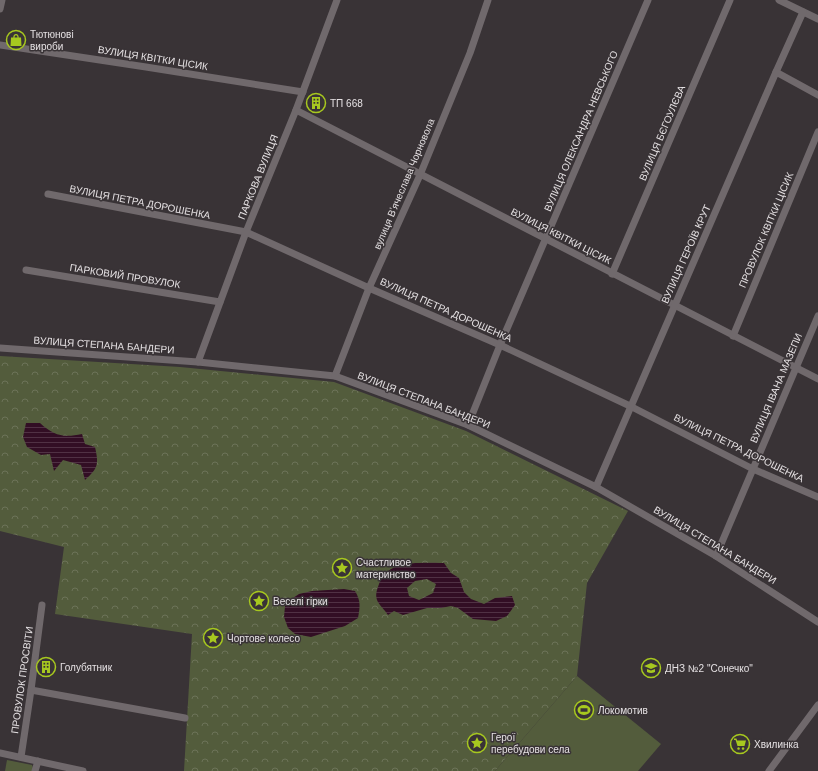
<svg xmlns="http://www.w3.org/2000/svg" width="818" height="771" font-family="Helvetica,sans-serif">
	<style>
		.grass { fill: #535c3c }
		.forest { fill: url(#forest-crowns) }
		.water { fill: url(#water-rules); fill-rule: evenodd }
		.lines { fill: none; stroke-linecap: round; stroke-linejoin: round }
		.minor { stroke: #70696c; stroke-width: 7 }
		.labels { text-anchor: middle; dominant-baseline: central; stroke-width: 3; stroke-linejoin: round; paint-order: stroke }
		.poi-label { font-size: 10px; fill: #e5e1e3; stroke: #393336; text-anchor: start }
		.street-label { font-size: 10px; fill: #e5e1e3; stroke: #393336 }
	</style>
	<defs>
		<pattern id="forest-crowns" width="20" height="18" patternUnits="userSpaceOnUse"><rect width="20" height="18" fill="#535c3c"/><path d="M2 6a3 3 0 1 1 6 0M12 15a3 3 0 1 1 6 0" fill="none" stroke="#6c7358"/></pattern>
		<pattern id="water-rules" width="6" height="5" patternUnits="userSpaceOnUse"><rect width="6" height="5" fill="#320e24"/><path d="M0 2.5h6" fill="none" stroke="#503144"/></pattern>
	</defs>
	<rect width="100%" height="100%" fill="#393336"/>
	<!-- grass -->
	<g class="grass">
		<path d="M577,676L661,744L638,771H495Z"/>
		<path d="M7,760L32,765L34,771H5Z"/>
	</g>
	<!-- forest -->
	<path class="forest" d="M0,356L180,367L334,382L466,431L628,511L587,583L577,676L495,771H184L192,634L55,614L64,547L0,531Z"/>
	<!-- water -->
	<g class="water">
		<path d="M26,423H40C54,436 64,438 82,434L85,444L95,447C99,465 98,468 85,480L81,465L63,460L54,471L50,454L41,455L27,447L23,437Z"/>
		<path d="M444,563L451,573L459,578L464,592L471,599L484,604L495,598L512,596L515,605L507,616L496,621L473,619L458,608L451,606L441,608H427L403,615L394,611L388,615C385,610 379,605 377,600C375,594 377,590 379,584C386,559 423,563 444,563ZM427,579L436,584L433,593L419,600L409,596L407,588L415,581Z"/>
		<path d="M344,589L355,591C361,601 360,607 358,618L345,626L311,637L295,634L288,628L284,617L285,606L290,600L299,594L312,591Z"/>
	</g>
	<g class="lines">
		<!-- minor -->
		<g class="minor">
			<path d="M779,0L818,19"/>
			<path d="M0,9L2,0"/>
			<path d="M0,45L146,67L303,92"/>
			<path d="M776,72L803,12"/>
			<path d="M296,110L818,379"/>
			<path d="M48,194L246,232L369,288L500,345L630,406L753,469L818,497"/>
			<path d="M26,270L220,302"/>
			<path d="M612,274L730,0"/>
			<path d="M733,336L818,132"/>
			<path d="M0,348L198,362L335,376L468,425L596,487L716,556L818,622"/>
			<path d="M198,362L246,232L296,110L337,0"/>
			<path d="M335,376L369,288L420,175L470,53L488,0"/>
			<path d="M468,425L500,345L648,0"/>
			<path d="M596,487L776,72L818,95"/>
			<path d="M716,556L818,316"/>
			<path d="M31,690L185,718"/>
			<path d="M0,753L83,771"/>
			<path d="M21,757L31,690L42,605"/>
			<path d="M35,771L38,761"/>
			<path d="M769,771L818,705"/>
		</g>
	</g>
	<!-- icons -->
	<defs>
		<symbol id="shop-ring" viewBox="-11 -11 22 22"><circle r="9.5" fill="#393336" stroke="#a7c81f" stroke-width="1.5"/><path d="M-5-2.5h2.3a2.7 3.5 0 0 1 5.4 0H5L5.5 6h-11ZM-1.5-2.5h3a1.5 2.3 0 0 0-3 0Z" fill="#a7c81f"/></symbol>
		<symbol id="building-ring" viewBox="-11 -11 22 22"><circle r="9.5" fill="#393336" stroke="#a7c81f" stroke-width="1.5"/><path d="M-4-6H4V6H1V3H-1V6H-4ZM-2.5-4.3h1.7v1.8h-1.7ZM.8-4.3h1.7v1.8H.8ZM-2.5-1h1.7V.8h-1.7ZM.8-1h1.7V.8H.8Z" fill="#a7c81f"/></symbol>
		<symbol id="sight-ring" viewBox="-11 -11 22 22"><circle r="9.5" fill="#393336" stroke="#a7c81f" stroke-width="1.5"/><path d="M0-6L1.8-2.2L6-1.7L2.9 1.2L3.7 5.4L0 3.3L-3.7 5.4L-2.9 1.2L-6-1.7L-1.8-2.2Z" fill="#a7c81f"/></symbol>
		<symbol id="school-ring" viewBox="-11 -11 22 22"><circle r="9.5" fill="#393336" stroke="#a7c81f" stroke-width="1.5"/><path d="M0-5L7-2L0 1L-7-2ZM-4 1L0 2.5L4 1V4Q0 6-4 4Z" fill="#a7c81f"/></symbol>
		<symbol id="stadium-ring" viewBox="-11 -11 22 22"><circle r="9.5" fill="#393336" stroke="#a7c81f" stroke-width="1.5"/><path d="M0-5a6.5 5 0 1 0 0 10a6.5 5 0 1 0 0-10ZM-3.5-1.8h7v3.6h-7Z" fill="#a7c81f"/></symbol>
		<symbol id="supermarket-ring" viewBox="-11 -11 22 22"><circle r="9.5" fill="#393336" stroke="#a7c81f" stroke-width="1.5"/><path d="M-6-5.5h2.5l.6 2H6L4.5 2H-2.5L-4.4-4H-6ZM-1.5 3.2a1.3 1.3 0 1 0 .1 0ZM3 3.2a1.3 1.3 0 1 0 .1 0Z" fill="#a7c81f"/></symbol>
	</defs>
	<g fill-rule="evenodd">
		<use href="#shop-ring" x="5" y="29" width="22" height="22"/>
		<use href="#building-ring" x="305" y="92" width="22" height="22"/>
		<use href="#sight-ring" x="331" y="557" width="22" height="22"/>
		<use href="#sight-ring" x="248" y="590" width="22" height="22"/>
		<use href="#sight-ring" x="202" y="627" width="22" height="22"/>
		<use href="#building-ring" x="35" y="656" width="22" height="22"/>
		<use href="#school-ring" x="640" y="657" width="22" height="22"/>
		<use href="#stadium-ring" x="573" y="699" width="22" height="22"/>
		<use href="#sight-ring" x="466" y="732" width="22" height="22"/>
		<use href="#supermarket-ring" x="729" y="733" width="22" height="22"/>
	</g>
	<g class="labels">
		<!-- poi labels -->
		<g class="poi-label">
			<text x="30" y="34">Тютюнові<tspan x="30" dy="12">вироби</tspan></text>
			<text x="330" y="103">ТП 668</text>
			<text x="356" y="562">Счастливое<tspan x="356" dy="12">материнство</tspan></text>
			<text x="273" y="601">Веселі гірки</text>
			<text x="227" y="638">Чортове колесо</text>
			<text x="60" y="667">Голубятник</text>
			<text x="665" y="668">ДНЗ №2 "Сонечко"</text>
			<text x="598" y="710">Локомотив</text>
			<text x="491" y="737">Герої<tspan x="491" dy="12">перебудови села</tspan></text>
			<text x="754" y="744">Хвилинка</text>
		</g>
		<!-- street labels -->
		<g class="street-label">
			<text transform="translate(153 58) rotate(9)">ВУЛИЦЯ КВІТКИ ЦІСИК</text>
			<text transform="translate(581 131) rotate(-67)">ВУЛИЦЯ ОЛЕКСАНДРА НЕВСЬКОГО</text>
			<text transform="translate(662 133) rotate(-67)">ВУЛИЦЯ БЄГОУЛЄВА</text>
			<text transform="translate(258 177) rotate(-68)">ПАРКОВА ВУЛИЦЯ</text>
			<text transform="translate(404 184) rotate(-67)">вулиця Вʼячеслава Чорновола</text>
			<text transform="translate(140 202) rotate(11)">ВУЛИЦЯ ПЕТРА ДОРОШЕНКА</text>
			<text transform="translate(766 230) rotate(-67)">ПРОВУЛОК КВІТКИ ЦІСИК</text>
			<text transform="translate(561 236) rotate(27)">ВУЛИЦЯ КВІТКИ ЦІСИК</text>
			<text transform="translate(686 254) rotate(-66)">ВУЛИЦЯ ГЕРОЇВ КРУТ</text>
			<text transform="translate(125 276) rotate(9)">ПАРКОВИЙ ПРОВУЛОК</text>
			<text transform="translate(446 310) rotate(24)">ВУЛИЦЯ ПЕТРА ДОРОШЕНКА</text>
			<text transform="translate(104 345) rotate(4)">ВУЛИЦЯ СТЕПАНА БАНДЕРИ</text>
			<text transform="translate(776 388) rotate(-67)">ВУЛИЦЯ ІВАНА МАЗЕПИ</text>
			<text transform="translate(424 400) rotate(21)">ВУЛИЦЯ СТЕПАНА БАНДЕРИ</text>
			<text transform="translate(739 448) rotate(26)">ВУЛИЦЯ ПЕТРА ДОРОШЕНКА</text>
			<text transform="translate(715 545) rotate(31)">ВУЛИЦЯ СТЕПАНА БАНДЕРИ</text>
			<text transform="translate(22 680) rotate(-82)">ПРОВУЛОК ПРОСВІТИ</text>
		</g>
	</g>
</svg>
